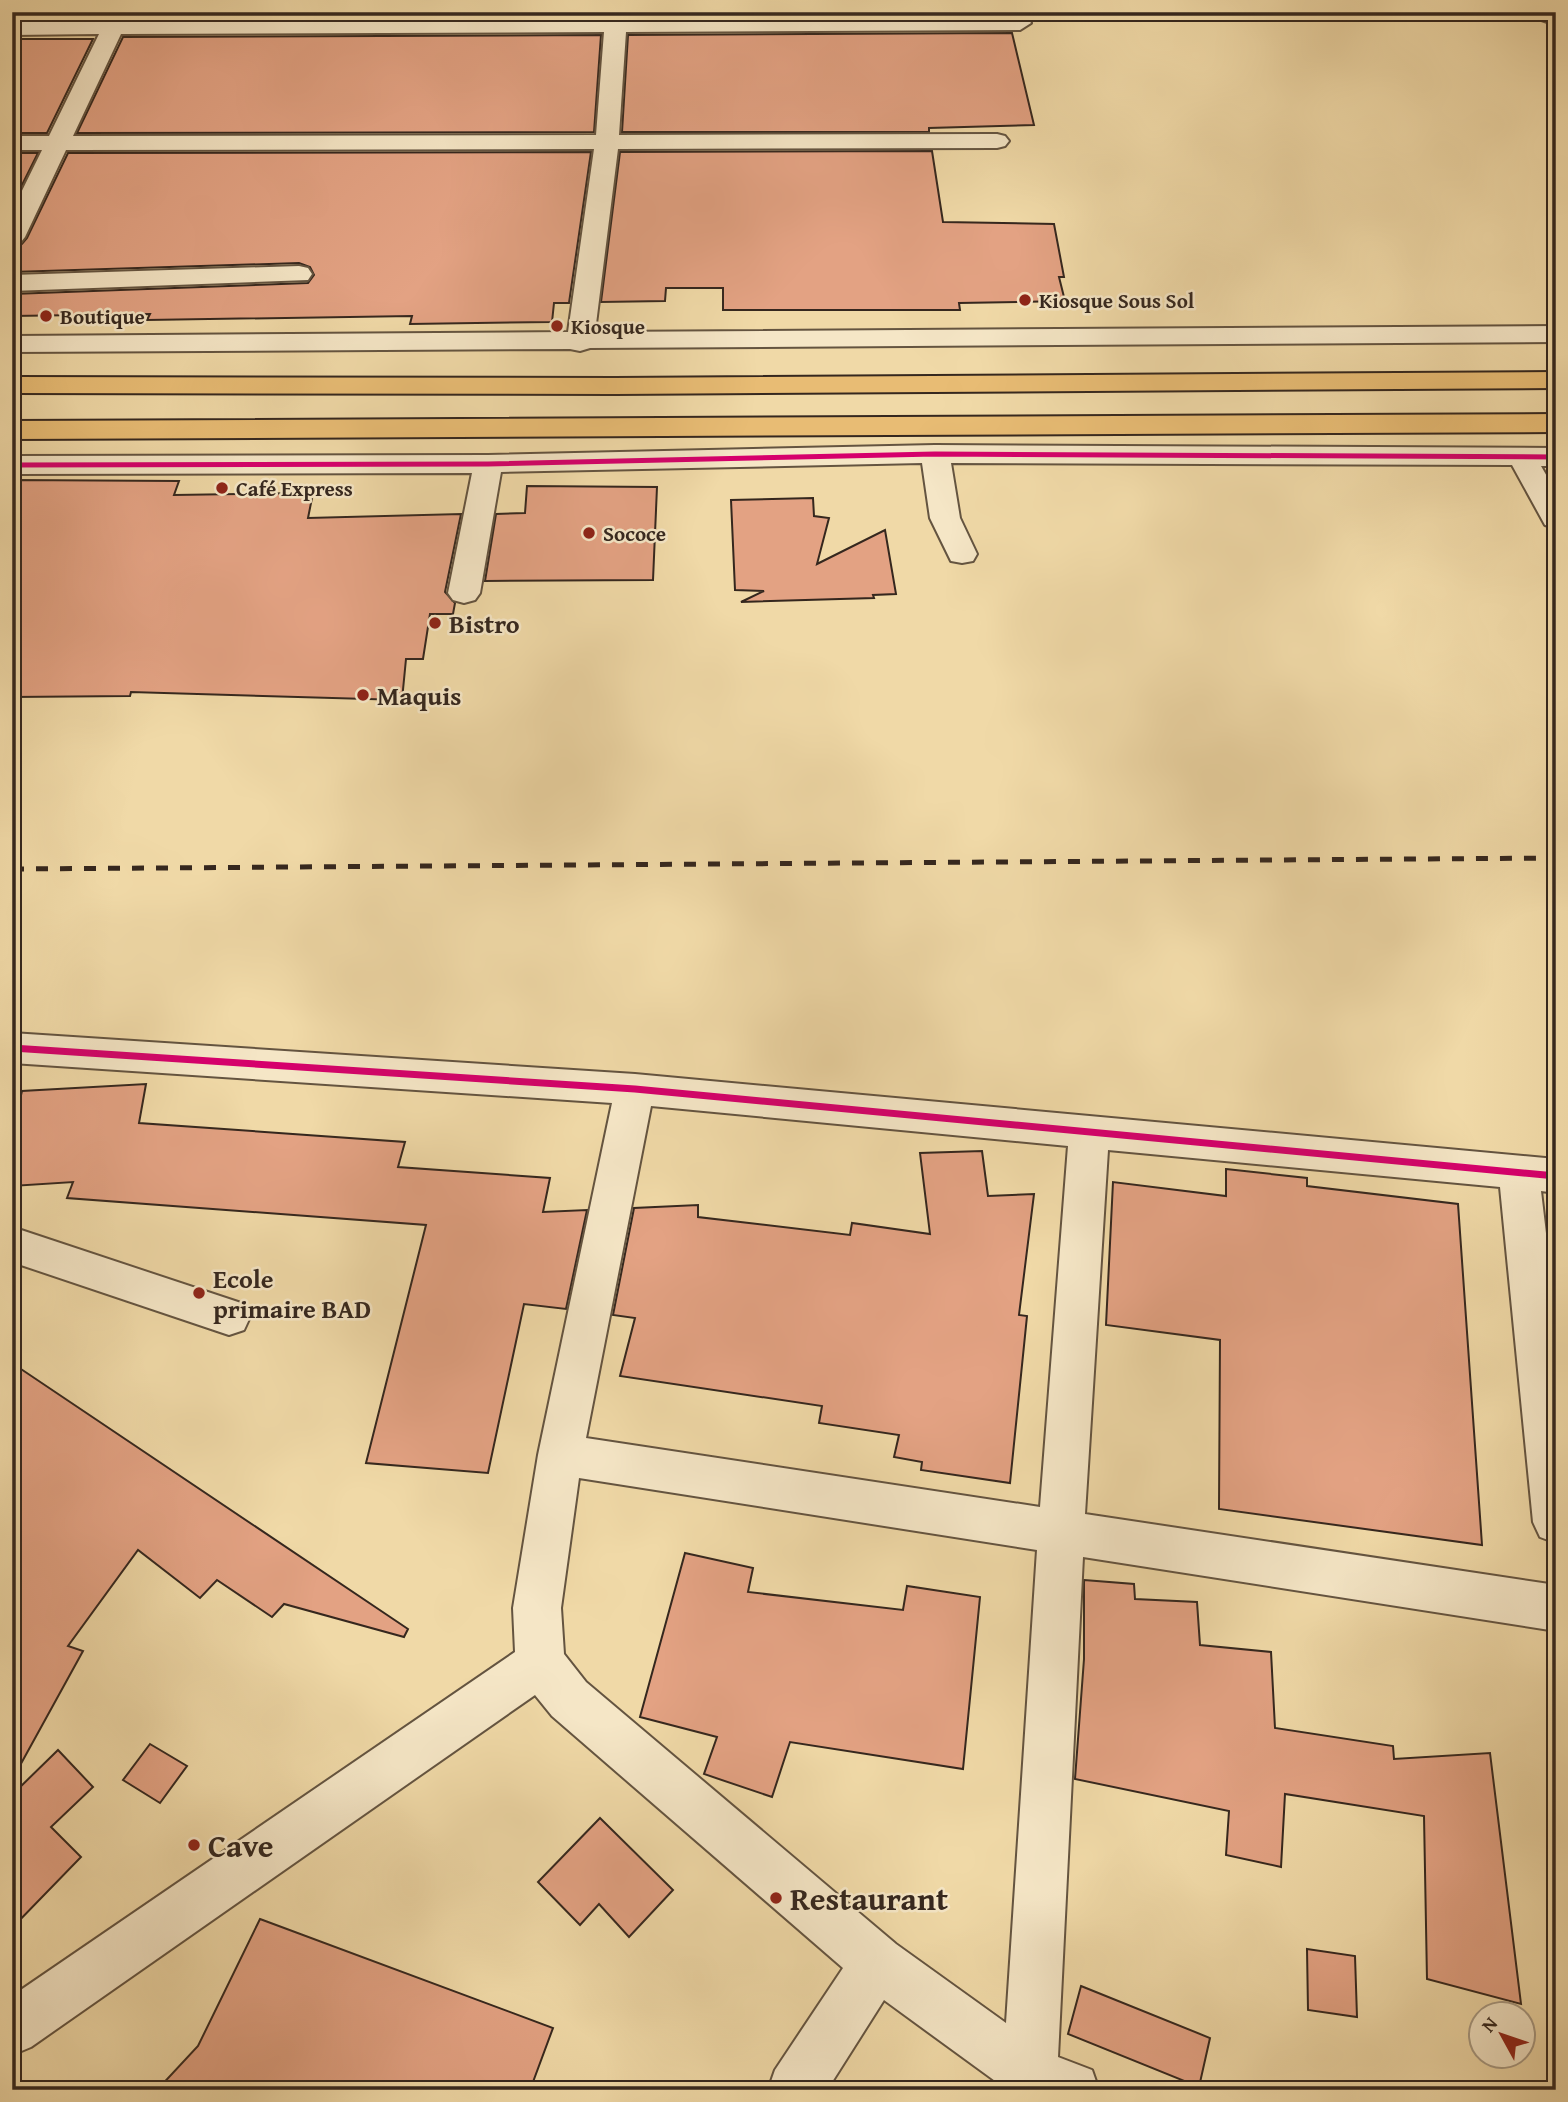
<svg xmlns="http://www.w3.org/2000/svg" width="1568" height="2102" font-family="'Gentium Book Plus',serif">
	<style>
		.building { fill: #e3a283; stroke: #35271e; stroke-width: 2 }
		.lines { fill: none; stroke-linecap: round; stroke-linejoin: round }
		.minor-casing { stroke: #645440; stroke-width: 4 }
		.major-casing { stroke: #35271e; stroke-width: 4 }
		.minor { fill: #f5e6c6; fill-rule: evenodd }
		.major { fill: #e8bc74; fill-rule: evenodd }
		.rail { stroke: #35271e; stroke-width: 5; stroke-dasharray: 12 12; stroke-linecap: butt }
		.cycleway-far1-casing { stroke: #f5e6c6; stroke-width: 9 }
		.cycleway-casing { stroke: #f5e6c6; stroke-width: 11 }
		.cycleway-far1 { stroke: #d6006c; stroke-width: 5 }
		.cycleway { stroke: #d6006c; stroke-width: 7 }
		.poi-dot { fill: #8f2418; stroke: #f5e6c6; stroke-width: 2.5 }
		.labels { text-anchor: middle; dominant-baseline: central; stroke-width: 5; stroke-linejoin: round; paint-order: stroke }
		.far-poi-label { font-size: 21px; font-weight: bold; fill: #35271e; stroke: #f5e6c6; text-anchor: start }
		.poi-label { font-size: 26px; font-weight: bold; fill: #35271e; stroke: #f5e6c6; text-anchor: start }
		.near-poi-label { font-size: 32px; font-weight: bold; fill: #35271e; stroke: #f5e6c6; text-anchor: start }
	</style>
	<rect width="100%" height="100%" fill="#f0d9a7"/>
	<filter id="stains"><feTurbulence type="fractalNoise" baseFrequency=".00286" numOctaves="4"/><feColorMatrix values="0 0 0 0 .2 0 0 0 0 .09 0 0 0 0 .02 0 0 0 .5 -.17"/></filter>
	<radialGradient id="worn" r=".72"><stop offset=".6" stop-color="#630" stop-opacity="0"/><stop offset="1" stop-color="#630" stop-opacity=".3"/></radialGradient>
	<!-- building -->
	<g class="building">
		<path d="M134,12H602V15L132,18Z"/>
		<rect x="630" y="12" width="92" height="3"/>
		<path d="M1012,33L1034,125L929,128V132H622L628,35Z"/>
		<path d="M601,35L594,132L77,133L123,37Z"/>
		<path d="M12,39H93L47,133H12Z"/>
		<path d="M932,151L943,222L1054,224L1064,277H1059L1065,301L959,303L960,310H723V288H666L665,301L601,302L620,152Z"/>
		<path d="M591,152L569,303H554L552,322L410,324L412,316L147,320L150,314L12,316V294L308,283L314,275L310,267L299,263L12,272V247L22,244L27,238L68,153Z"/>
		<path d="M12,153H38L12,205Z"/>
		<path d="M12,480L179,481L174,495L313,493L308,518L461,514L445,592L455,603L453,614H430L423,659H406L402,700L131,692L130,696L12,697Z"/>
		<path d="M527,486L657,487L653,580L485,581L496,514L525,513Z"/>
		<path d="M813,498L814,516L829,518L817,564L885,530L896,594L873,595L874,598L741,602L764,591L735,590L731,500Z"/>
		<path d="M146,1084L139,1123L405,1142L398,1167L550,1178L543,1212L587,1210L566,1309L524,1304L488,1473L366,1463L426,1225L67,1198L73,1182L12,1186V1132L22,1091Z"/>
		<path d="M982,1151L988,1196L1034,1194L1019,1315L1027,1316L1010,1483L921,1470L922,1462L894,1457L899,1435L819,1423L822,1406L620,1376L635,1318L613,1315L634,1208L698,1205V1217L850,1235L852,1223L930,1234L920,1153Z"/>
		<path d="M1226,1169L1307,1178V1186L1458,1204L1482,1545L1219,1509L1220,1340L1106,1325L1113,1182L1226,1196Z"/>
		<path d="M12,1363L408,1629L404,1637L284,1604L272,1617L217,1580L200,1598L138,1550L68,1646L83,1651L12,1780Z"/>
		<path d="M685,1553L753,1568L748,1592L903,1610L907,1586L980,1597L963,1769L790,1742L772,1797L704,1774L717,1737L640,1717Z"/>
		<path d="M1084,1580L1134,1584L1135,1599L1197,1602L1200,1645L1271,1652L1275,1728L1393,1746L1394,1759L1490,1753L1521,2004L1427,1979L1424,1816L1285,1794L1281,1867L1226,1855L1229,1811L1075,1779L1084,1659Z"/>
		<path d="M150,1744L187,1766L160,1803L123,1780Z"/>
		<path d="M58,1750L93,1787L51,1827L81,1857L12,1928V1789L15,1792Z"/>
		<path d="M600,1818L673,1890L629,1937L599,1904L580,1925L538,1882Z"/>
		<path d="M260,1919L553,2028L530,2090H157L198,2046Z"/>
		<path d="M1307,1949L1355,1956L1357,2017L1308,2010Z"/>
		<path d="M1081,1986L1210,2038L1199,2087L1068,2034Z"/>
	</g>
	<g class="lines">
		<defs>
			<g id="minor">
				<path d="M110,12H132L128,21L605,18V12H627V18H1028L1031,23L1020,30L626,32L619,135L997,134L1005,136L1009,141L1005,146L997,148L618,149L595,332L1556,326V342L590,348L580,351L570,349L12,352V336L568,332L594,149L66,150L25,237L21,242L12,245V211L42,150H12V136H49L99,34L12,35V21H106ZM604,32L596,135L73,136L121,34Z"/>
				<path d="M1530,12H1556V25L1533,17Z"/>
				<path d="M299,266L308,268L312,274L308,280L12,291V275Z"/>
				<path d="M935,445L1556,448V466H1541L1556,492V528L1545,525L1512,465L951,463L960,518L977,554L973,561L962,563L951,561L930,518L922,463L501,472L480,593L475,600L464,603L453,600L448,593L472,473L12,474V456L488,455Z"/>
				<path d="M12,1033L635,1074L1556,1159V1193L1541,1191L1556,1318V1543L1540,1537L1533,1522L1500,1187L1108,1150L1085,1514L1556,1585V1631L1083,1557L1058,2057L1092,2070L1099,2090H1001L1002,2086L884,2000L827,2090H768L775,2070L843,1968L552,1716L535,1695L31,2047L12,2055V1996L515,1652L513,1608L538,1455L612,1103L12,1063ZM651,1106L1068,1146L1040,1507L586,1438ZM579,1478L1037,1550L1006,2023L896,1944L586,1682L564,1654L561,1608Z"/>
				<path d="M12,1227L244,1304L250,1317L244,1330L229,1335L12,1262Z"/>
			</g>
			<g id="major">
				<path d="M1556,372V388L615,394L12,393V377L615,378Z"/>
				<path d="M1556,414V432L12,439V421Z"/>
			</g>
		</defs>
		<!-- minor casing -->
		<use href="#minor" class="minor-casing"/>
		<!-- major casing -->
		<use href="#major" class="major-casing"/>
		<!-- minor -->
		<use href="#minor" class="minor"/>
		<!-- major -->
		<use href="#major" class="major"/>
		<!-- rail -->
		<path class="rail" d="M12,869L1556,858"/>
		<defs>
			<path id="cycleway-far1" d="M12,465L488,464L935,454L1556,457"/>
			<path id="cycleway" d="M12,1048L635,1089L1556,1176"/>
		</defs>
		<!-- cycleway-far1 casing -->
		<use href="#cycleway-far1" class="cycleway-far1-casing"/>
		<!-- cycleway casing -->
		<use href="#cycleway" class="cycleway-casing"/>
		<!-- cycleway-far1 -->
		<use href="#cycleway-far1" class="cycleway-far1"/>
		<!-- cycleway -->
		<use href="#cycleway" class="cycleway"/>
	</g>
	<!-- markers -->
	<g class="poi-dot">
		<circle cx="1025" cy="300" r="7"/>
		<circle cx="46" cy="316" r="7"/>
		<circle cx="557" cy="326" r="7"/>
		<circle cx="222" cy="488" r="7"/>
		<circle cx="589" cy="533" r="7"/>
		<circle cx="435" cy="623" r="7"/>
		<circle cx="363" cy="695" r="7"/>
		<circle cx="199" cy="1293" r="7"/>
		<circle cx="194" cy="1845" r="7"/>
		<circle cx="776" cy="1898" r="7"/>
	</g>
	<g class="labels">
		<!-- far-poi labels -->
		<g class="far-poi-label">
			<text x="1039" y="300">Kiosque Sous Sol</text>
			<text x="60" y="316">Boutique</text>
			<text x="571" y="326">Kiosque</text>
			<text x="236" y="488">Café Express</text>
			<text x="603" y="533">Sococe</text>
		</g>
		<!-- poi labels -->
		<g class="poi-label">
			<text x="449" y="623">Bistro</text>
			<text x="377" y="695">Maquis</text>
			<text x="213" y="1278">Ecole<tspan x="213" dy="30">primaire BAD</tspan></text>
		</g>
		<!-- near-poi labels -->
		<g class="near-poi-label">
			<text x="208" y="1845">Cave</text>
			<text x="790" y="1898">Restaurant</text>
		</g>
	</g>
	<!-- margin -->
	<rect width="1568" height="2102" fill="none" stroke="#f0d9a7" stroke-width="42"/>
	<rect x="14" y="14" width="1540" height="2074" fill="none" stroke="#35271e" stroke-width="3.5"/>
	<rect x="21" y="21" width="1526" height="2060" fill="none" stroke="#35271e" stroke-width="2"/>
	<!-- north arrow -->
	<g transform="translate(1502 2035) rotate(310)"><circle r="33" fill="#f5e6c6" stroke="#a89a83" stroke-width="2"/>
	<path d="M0-5L12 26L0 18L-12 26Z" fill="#8f2418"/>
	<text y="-10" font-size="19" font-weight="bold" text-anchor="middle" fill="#35271e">N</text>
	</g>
	<rect width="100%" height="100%" filter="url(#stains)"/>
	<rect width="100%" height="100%" fill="url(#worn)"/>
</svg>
